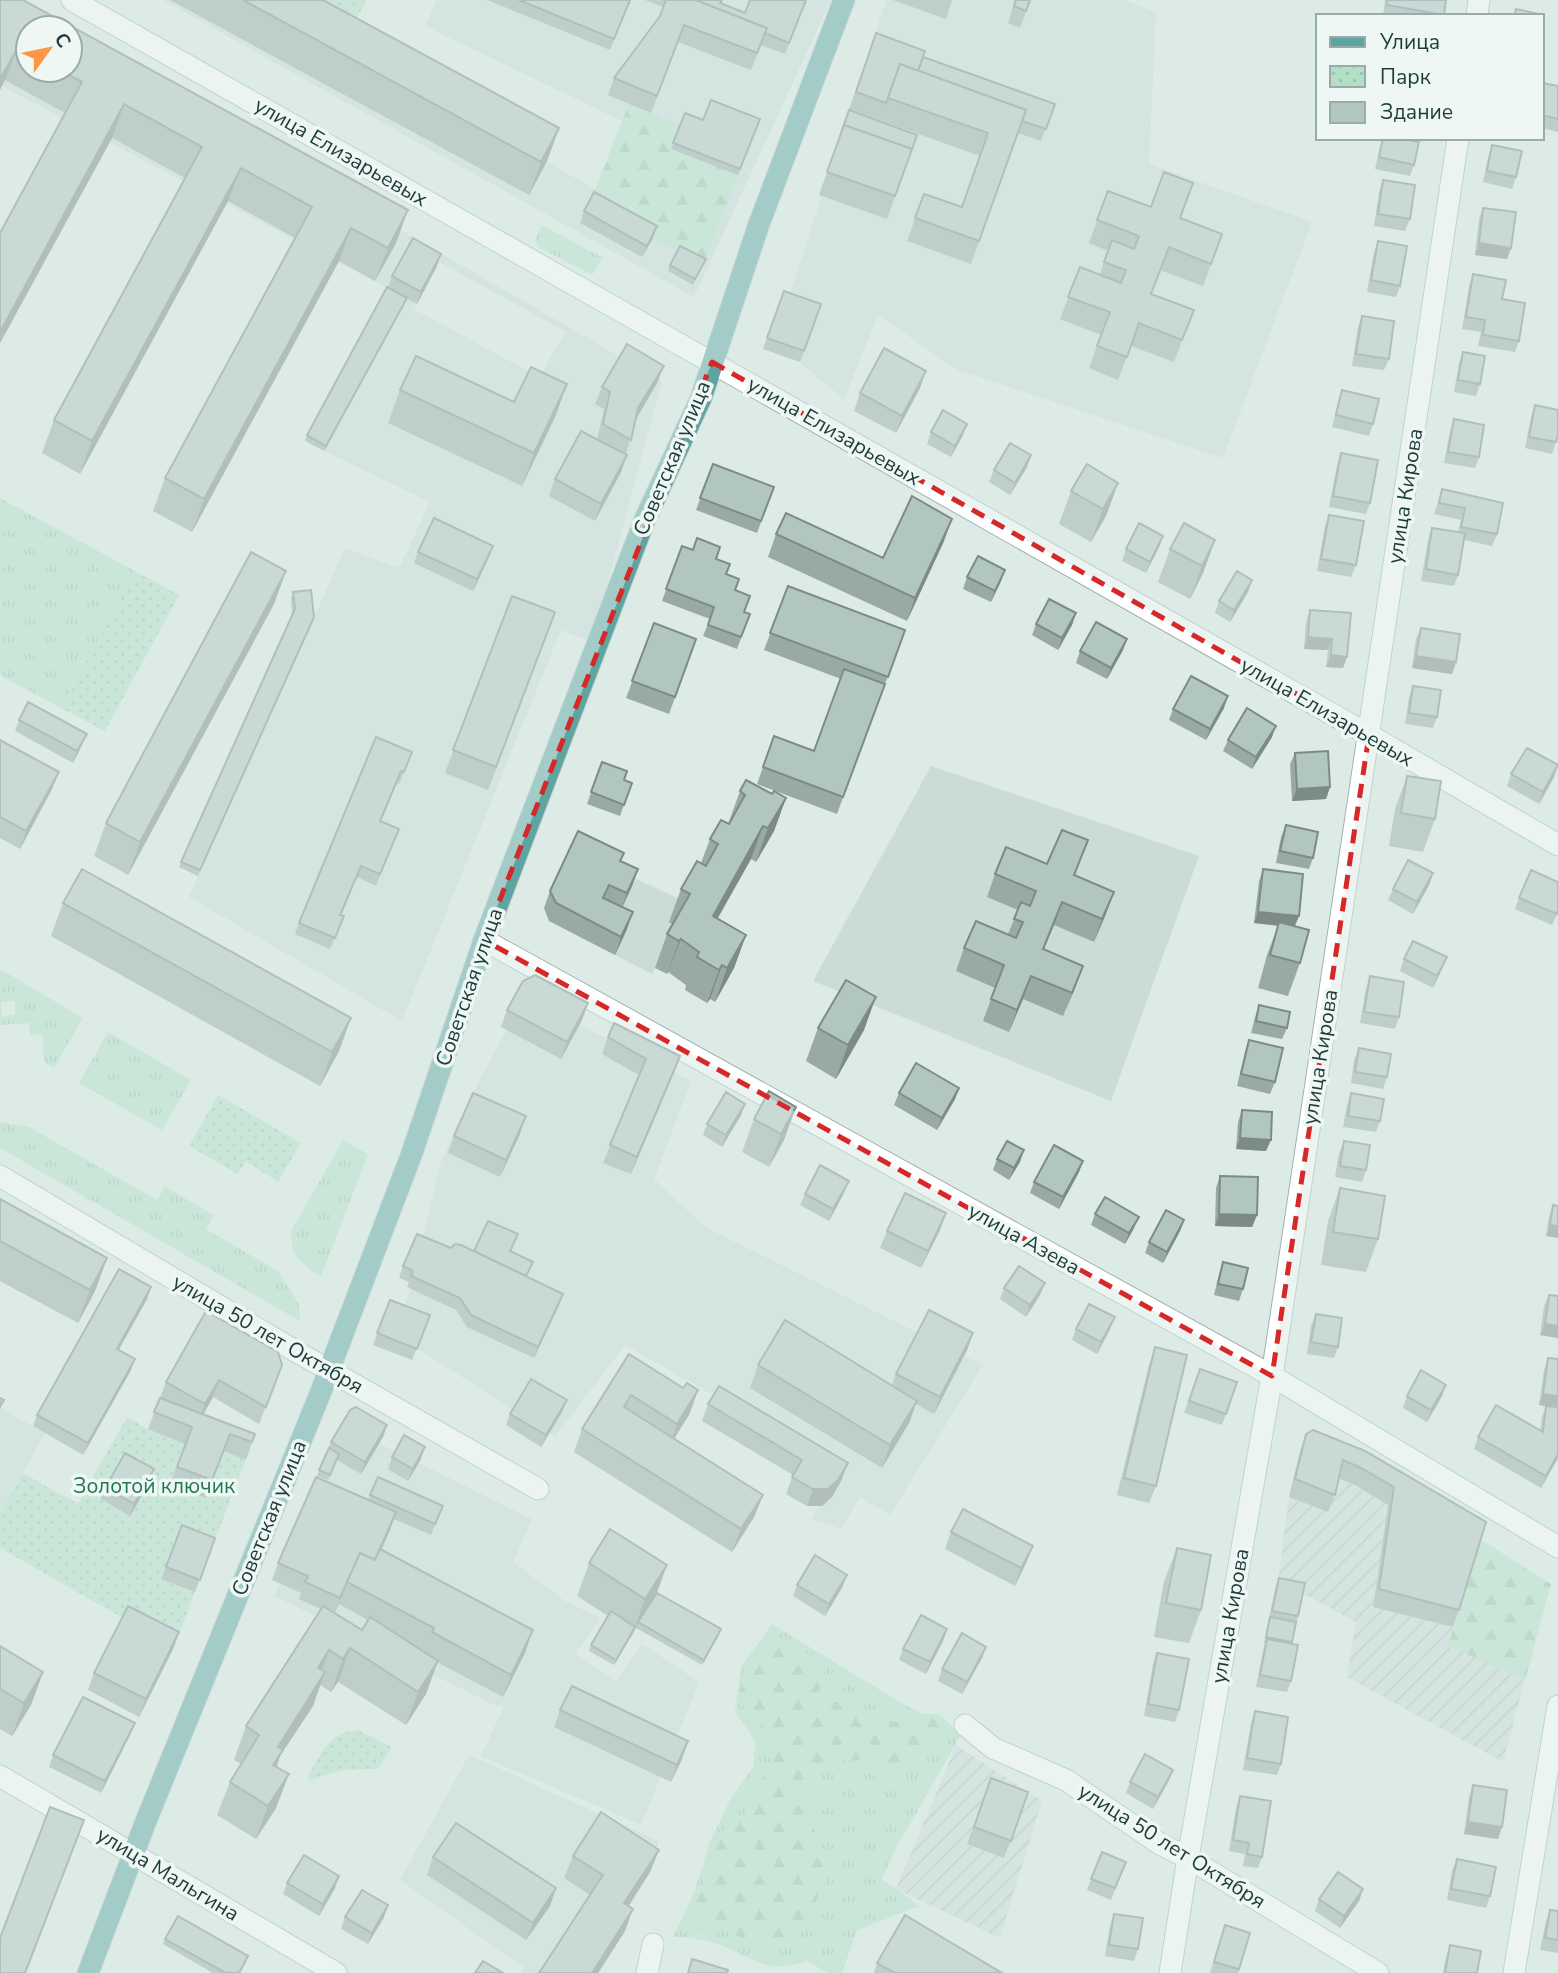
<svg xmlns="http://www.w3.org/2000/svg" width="1558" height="1973" font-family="'Nunito Sans',sans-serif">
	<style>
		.built { fill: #cbdbd7; fill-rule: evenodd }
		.industrial { fill: url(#industrial-furrows) }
		.grass { fill: url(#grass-tufts); fill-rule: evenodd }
		.forest { fill: url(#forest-firs) }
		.park { fill: url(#park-dots) }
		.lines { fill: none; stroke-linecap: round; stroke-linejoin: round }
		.minor-casing { stroke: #a0b3af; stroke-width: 23 }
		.major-casing { stroke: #c0c8c8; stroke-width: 23 }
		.minor { stroke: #fff; stroke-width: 21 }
		.major { stroke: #5da5a0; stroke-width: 21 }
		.wall { fill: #99aaa6; fill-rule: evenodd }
		.shaded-wall { fill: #7d8b87 }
		.building { fill: #b2c6c1; stroke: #7d8b87; stroke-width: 2 }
		.marked { fill: none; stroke: #d62828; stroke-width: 5; stroke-dasharray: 14 9; stroke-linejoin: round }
		.labels { text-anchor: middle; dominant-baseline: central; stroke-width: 7; stroke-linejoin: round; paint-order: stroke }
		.street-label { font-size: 21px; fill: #1d3c39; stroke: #eef7f4 }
		.park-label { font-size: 21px; fill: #247753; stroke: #eef7f4 }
	</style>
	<defs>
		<pattern id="industrial-furrows" width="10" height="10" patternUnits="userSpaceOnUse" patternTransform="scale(1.75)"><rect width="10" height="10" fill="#cbdbd7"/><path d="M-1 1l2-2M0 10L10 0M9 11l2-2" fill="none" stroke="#aebdb9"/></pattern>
		<pattern id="grass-tufts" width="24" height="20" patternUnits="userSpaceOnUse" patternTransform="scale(1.75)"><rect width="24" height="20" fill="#b3dfc7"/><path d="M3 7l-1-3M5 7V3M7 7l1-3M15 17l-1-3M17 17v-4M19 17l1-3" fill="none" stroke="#9ac0ac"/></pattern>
		<pattern id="forest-firs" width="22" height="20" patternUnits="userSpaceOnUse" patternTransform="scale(1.75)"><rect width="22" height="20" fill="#b3dfc7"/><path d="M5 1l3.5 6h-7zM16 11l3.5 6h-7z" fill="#9ac0ac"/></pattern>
		<pattern id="park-dots" width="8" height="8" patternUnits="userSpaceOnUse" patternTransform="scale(1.75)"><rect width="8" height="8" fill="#b3dfc7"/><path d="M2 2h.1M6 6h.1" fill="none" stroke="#9ac0ac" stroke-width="1.8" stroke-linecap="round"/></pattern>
	</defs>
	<rect width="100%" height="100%" fill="#ddebe7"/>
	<!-- built -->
	<g class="built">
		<path d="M0,0L28,28V70H70V39L662,381L592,642L561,630L402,1021L189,897L345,548L399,568L430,502L324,451L404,303L387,288L0,85ZM439,262L566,332L539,377L414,309Z"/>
		<path d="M163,0H259L595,189L622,121L425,26L437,0H645L667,8L670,0H831L694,297Z"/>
		<path d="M886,0H1124L1156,12L1149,164L1312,222L1223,458L956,369L878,315L844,399L774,342Z"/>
		<path d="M931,766L1199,856L1111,1101L813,981Z"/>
		<path d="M571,849L682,900L677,928L652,974L549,921L544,908Z"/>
		<path d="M524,997L691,1081L654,1179L705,1227L983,1365L890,1515L860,1497L841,1529L811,1519L840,1467L625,1345L555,1437L398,1336L441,1162L467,1104Z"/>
		<path d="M0,1408L45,1433L0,1513Z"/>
		<path d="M350,1429L532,1519L513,1562L565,1601L600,1618L575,1654L617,1681L642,1644L699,1682L641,1825L481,1756L504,1706H496L274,1596Z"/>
		<path d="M469,1755L659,1841L650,1872L616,1925L625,1931L598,1973H523V1967L400,1880Z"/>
	</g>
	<!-- industrial -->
	<g class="industrial">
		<path d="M1336,1477L1355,1485L1388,1505L1373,1606L1453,1627L1449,1646L1525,1680L1503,1762L1347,1677L1356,1622L1278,1580L1289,1497L1328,1512Z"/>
		<path d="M956,1745L1042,1801L1000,1938L896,1889Z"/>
	</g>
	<!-- grass -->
	<g class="grass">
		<path d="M542,225L603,258L592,275L538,247L535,240Z"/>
		<path d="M0,498L135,571L61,708L0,675Z"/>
		<path d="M0,969L83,1018L54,1068L44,1062L42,1034L30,1035L29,1023L0,1025ZM15,1001V1015L2,1016L1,1002Z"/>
		<path d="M108,1032L191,1080L162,1130L79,1083Z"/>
		<path d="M0,1122L29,1127L157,1200L165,1187L214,1215L206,1229L278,1271L299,1304L300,1317L298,1320L0,1148Z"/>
		<path d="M343,1140L368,1154L321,1277C299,1261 292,1259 291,1231Z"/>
		<path d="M772,1624L903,1704L962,1733L895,1850L882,1879L920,1906L857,1930L842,1973H828L807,1961C769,1973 762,1963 727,1948C710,1940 691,1937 673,1937L693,1895L711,1839L730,1800L754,1766L755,1741L735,1711L741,1667Z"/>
	</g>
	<!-- forest -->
	<g class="forest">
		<path d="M629,104L680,125L672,149L738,175L703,265L590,204Z"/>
		<path d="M1480,1539L1551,1584L1525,1680L1448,1646Z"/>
		<path d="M784,1638L815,1658L825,1674L816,1700L848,1703L864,1723L896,1722L910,1714H939L957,1731L897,1779L882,1761L842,1760L812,1779V1824L831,1869L800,1935L760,1945L708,1924L698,1932H685L688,1920L701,1890L722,1830L748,1811L775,1750L774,1731L755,1722L738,1698L744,1672L758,1647Z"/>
	</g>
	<!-- park -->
	<g class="park">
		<path d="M311,0H367L354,23Z"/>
		<path d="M135,571L179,595L105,731L61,708Z"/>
		<path d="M218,1095L301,1143L278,1182L246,1161L238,1174L189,1146Z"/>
		<path d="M154,1415L249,1451L211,1550L177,1537L162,1578L195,1592L174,1647L0,1548V1513L23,1473L78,1504L127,1417L148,1429Z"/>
		<path d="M358,1730L390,1746L391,1749L378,1769L341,1770L309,1781L308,1775C323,1752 328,1733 358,1730Z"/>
	</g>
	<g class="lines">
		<defs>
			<g id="minor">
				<path d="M72,0L1369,735L1558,845"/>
				<path d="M1477,16L1479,0"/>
				<path d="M484,940L1272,1376L1558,1547"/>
				<path d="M0,1176L297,1352L538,1489"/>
				<path d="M965,1725L993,1748L1066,1780L1160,1844L1188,1858L1378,1973"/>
				<path d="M0,1776L336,1973"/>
				<path d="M647,1973L653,1944"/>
				<path d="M1170,1973L1188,1858L1272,1376L1458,138"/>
				<path d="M1514,1973L1558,1706"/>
			</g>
			<path id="major" d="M88,1973L146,1821L320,1394L412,1153L484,940L645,519L701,398L759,224L844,0"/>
		</defs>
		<!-- minor casing -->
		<use href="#minor" class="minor-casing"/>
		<!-- major casing -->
		<use href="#major" class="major-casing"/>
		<!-- minor -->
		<use href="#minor" class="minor"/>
		<!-- major -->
		<use href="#major" class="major"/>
	</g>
	<!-- wall -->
	<g class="wall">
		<path d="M0,0L396,243L375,281L339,261L192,532L153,511L165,478L295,238L228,201L80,474L42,453L54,420L185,178L112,138L0,343V233L65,113L5,80L0,90ZM28,28L70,70H28Z"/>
		<path d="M170,0H323L559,128L547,161L529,195Z"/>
		<path d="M487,0H630L610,50Z"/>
		<path d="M645,0H722L721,4L745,13L806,0L785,54L761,45L751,70L678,42L651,113L608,95L614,78L660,16L663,7Z"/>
		<path d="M893,0H952L946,19Z"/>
		<path d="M1015,0H1030L1020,28L1008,23Z"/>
		<path d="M1385,0H1446L1444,16H1383Z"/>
		<path d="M876,33L923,57L1055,104L1041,141L1018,133L971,264L907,241L924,194L962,207L980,156L849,109Z"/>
		<path d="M1542,83L1558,86V132L1542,128Z"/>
		<path d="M849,110L917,135L887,219L819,195Z"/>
		<path d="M685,113L703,120L760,119L738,175L671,149Z"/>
		<path d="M1383,138L1414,165L1410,176L1375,169L1380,147Z"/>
		<path d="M1492,145L1516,177L1512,189L1483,182L1488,157Z"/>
		<path d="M1383,180L1410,219L1405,231L1374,226L1379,192Z"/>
		<path d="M1108,191L1222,234L1203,286L1160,270L1151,294L1194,310L1174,362L1131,346L1118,380L1089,368L1101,335L1060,319L1080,267L1100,274L1108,251L1089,243Z"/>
		<path d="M1483,208L1511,248L1507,259L1475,255L1479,219Z"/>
		<path d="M584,211L653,238L642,257L580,223Z"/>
		<path d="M1378,241L1400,286L1396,297L1367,292L1374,252Z"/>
		<path d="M706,259L693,285L668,271L670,265Z"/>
		<path d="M437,266L417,304L406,298L324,451L305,441L307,435L388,288L392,276Z"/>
		<path d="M1473,274L1502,299L1519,341L1515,352L1478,346L1481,332L1462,329L1469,286Z"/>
		<path d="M784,291L821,304L800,362L763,349Z"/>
		<path d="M1362,316L1389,359L1384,370L1352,366L1358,327Z"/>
		<path d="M1463,352L1480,384L1476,396L1454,392L1459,363Z"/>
		<path d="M657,383L636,419L621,472L595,521L549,496L555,479L597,439L604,409L595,404L602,387Z"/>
		<path d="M567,384L555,417L522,486L388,423L400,390L514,402Z"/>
		<path d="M920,388L896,433L854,411L860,393Z"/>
		<path d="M1342,390L1373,424L1369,436L1332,427L1338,402Z"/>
		<path d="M1535,405L1556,442L1552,454L1525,448L1531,417Z"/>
		<path d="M1454,419L1479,457L1475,468L1444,463L1450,431Z"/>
		<path d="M931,432L963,435L951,457L927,444Z"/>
		<path d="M1341,453L1370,503L1366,514L1329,507L1337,465Z"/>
		<path d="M1031,455L1027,467L1010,495L989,482L994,470Z"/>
		<path d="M713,464L774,487L757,533L696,510Z"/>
		<path d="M1118,483L1106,516L1091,542L1059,524L1071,491Z"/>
		<path d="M1442,489L1497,534L1492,546L1464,540L1458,575L1454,586L1421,581L1428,540L1432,528L1458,532L1461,520L1434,514Z"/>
		<path d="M1329,515L1356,565L1351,577L1317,571L1325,526Z"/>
		<path d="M776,534L883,558L944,541L907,621L768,557Z"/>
		<path d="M1163,536L1159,547L1146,573L1122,561L1126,549Z"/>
		<path d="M1215,540L1203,573L1190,599L1158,582L1170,549Z"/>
		<path d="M682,546L716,559L735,590L744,612L750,614L737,649L703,636L710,619L662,601Z"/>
		<path d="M418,552L489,557L473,591L414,563Z"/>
		<path d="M286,571L274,604L128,875L94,856L106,823Z"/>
		<path d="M967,577L1001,581L991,602L963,589Z"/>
		<path d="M788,586L905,630L837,814L757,784L774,736L814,751L841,679L764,650Z"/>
		<path d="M293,592L314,617L198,876L179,867L292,614L291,598Z"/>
		<path d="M1248,592L1230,622L1215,613L1219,601Z"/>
		<path d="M512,596L555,612L488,790L445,773Z"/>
		<path d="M1310,610L1351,613L1343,668L1326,667L1328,650L1304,649L1306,622Z"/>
		<path d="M1076,613L1072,625L1058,650L1032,635L1036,624Z"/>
		<path d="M654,623L696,639L669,714L626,698Z"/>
		<path d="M1421,628L1456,662L1452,674L1412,668L1416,639Z"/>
		<path d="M1127,639L1123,650L1107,679L1076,663L1080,651Z"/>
		<path d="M1413,686L1437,717L1433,728L1405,724L1409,697Z"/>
		<path d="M1224,708L1206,740L1169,720L1173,709Z"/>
		<path d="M19,720L82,745L73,763L15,731Z"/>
		<path d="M1272,737L1252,769L1223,751L1228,740Z"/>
		<path d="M0,740L52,789L20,849L0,838Z"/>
		<path d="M412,752L399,784L397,783L381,821L399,829L376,886L357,877L341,916H344L330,949L295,934L299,923Z"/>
		<path d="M1295,753L1330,787L1326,799L1292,801L1290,764Z"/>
		<path d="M602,762L624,780L632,783L620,816L587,804Z"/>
		<path d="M1511,774L1554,777L1539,804L1507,786Z"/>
		<path d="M1407,776L1435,819L1423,852L1389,846L1395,809Z"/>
		<path d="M740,791L772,794L786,798L774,831L756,862L751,859L718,918L746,935L734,968L715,1002L710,999L707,1003L685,990L686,985L668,972L667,974L655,968L667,934L673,925L669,922L681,889L701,863L710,839L728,824Z"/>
		<path d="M1286,825L1313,858L1309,869L1276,863L1281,837Z"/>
		<path d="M1088,840L1075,875L1114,892L1094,942L1054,925L1044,949L1083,966L1063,1016L1023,999L1009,1032L983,1021L995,988L956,971L964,948L1008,934L1018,910L987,897L995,874L1047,864Z"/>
		<path d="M621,861L638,869L632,886L622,907L627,929L615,955L549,921L544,908L550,891Z"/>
		<path d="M1263,869L1299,916L1295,926L1300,963L1288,996L1258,988L1267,955L1278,926L1254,923L1259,881Z"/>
		<path d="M1433,873L1429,885L1413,914L1388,900L1393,889Z"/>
		<path d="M1558,882V912L1552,925L1515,909L1519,898Z"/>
		<path d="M63,903L351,1018L339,1051L320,1086L51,936Z"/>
		<path d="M1404,959L1442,969L1433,988L1400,971Z"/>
		<path d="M1370,976L1399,1017L1395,1029L1360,1023L1366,988Z"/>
		<path d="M588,1003L582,1020L561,1059L501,1027L507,1010Z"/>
		<path d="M1259,1005L1287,1028L1282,1039L1251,1033L1255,1017Z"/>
		<path d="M818,1028L864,1030L836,1079L806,1061Z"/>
		<path d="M608,1037L680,1056L631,1174L603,1163L639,1075L602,1054Z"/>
		<path d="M1249,1040L1275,1082L1270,1094L1237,1086L1245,1052Z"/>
		<path d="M1359,1048L1387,1077L1383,1089L1351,1083L1354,1060Z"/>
		<path d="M959,1088L955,1099L937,1130L894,1105L899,1093Z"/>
		<path d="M769,1091L784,1140L769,1167L742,1152L754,1119Z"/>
		<path d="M1351,1093L1380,1121L1376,1132L1343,1127L1347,1105Z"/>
		<path d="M745,1104L741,1115L722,1147L703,1135L707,1124Z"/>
		<path d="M1242,1110L1266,1151L1236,1149L1238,1122Z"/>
		<path d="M520,1134L500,1177L448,1153L454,1136Z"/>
		<path d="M1344,1141L1366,1170L1362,1182L1335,1177L1339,1153Z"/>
		<path d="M997,1159L1020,1162L1009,1180L993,1170Z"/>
		<path d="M1083,1161L1079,1172L1059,1209L1030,1193L1034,1182Z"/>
		<path d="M1220,1176L1257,1215L1252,1227L1215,1226L1216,1188Z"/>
		<path d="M1340,1188L1378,1239L1366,1272L1321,1265L1328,1221Z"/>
		<path d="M844,1193L829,1221L800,1205L805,1194Z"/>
		<path d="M0,1199L107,1258L95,1291L78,1323L0,1281Z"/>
		<path d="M1553,1205L1558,1206L1546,1236L1549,1216Z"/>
		<path d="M946,1213L940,1230L921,1268L880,1248L887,1231Z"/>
		<path d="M1095,1214L1134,1228L1125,1244L1091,1225Z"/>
		<path d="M1184,1220L1180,1231L1163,1263L1145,1253L1149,1242Z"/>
		<path d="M516,1240L511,1251L527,1276L563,1294L559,1305L534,1358L467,1327L456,1310L407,1287L409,1282L399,1278L403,1266L451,1248L474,1251Z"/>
		<path d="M1223,1262L1243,1289L1239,1301L1214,1295L1219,1274Z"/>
		<path d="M151,1287L147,1299L119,1349L131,1370L83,1455L33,1426L37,1415Z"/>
		<path d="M1004,1288L1040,1295L1026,1317L1000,1299Z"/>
		<path d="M1549,1295L1558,1296V1338L1540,1335L1544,1306Z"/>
		<path d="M390,1300L430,1315L412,1360L373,1345Z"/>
		<path d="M1316,1314L1338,1347L1334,1358L1307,1354L1311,1326Z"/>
		<path d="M1076,1329H1110L1097,1354L1072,1340Z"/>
		<path d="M973,1333L967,1350L934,1414L916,1404L909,1423L882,1468L750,1388L758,1365L892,1385L896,1374Z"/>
		<path d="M1155,1347L1156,1486L1149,1503L1117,1495L1149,1365Z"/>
		<path d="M629,1354L690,1413L674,1438L763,1495L754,1517L732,1552L574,1452L582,1429Z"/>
		<path d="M1548,1358L1558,1359V1458L1541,1488L1474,1449L1478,1437L1540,1431L1542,1417L1546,1406L1539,1405L1544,1370Z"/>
		<path d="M282,1365L259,1424L213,1397L203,1414L255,1434L246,1460L224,1451L206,1498L170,1484L185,1444L148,1429L166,1382Z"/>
		<path d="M1200,1369L1237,1382L1222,1425L1184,1413Z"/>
		<path d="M1407,1396H1442L1427,1422L1403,1408Z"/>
		<path d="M708,1404L848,1463L841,1481L832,1497L822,1506H807L786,1494L793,1475L702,1421Z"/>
		<path d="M562,1412L541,1447L506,1425L510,1414Z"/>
		<path d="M387,1425L383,1437L361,1474L337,1460L328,1480L317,1476L331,1442Z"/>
		<path d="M1306,1434L1486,1522L1459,1610L1453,1627L1373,1607L1388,1505L1355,1485L1338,1478L1335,1495L1328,1512L1289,1497L1300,1451Z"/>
		<path d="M392,1457L421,1459L408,1481L388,1469Z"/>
		<path d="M154,1469L150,1481L130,1516L101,1499L105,1488Z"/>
		<path d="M378,1477L443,1506L431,1535L394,1519L381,1549L525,1653L503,1697L437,1662L426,1694L406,1725L338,1682L331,1692L320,1685L313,1706L280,1756L277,1767L276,1808L256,1839L217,1815L230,1782L241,1764L234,1760L246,1726L321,1609L299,1599L301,1593L272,1580L278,1563L368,1500ZM339,1604L368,1620L362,1630L335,1613ZM405,1640L425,1651L424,1652Z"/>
		<path d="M182,1525L215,1538L195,1592L161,1579Z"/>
		<path d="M951,1532L1033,1546L1026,1563L1015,1586L945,1549Z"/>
		<path d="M1177,1548L1201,1610L1189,1643L1154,1637L1164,1581Z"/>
		<path d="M589,1563L657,1593L719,1635L702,1665L636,1628L614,1665L589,1651L591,1645L608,1616L577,1596Z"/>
		<path d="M1279,1578L1298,1616L1292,1644L1291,1681L1287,1692L1256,1687L1263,1651L1265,1643H1264L1275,1589Z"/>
		<path d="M797,1585L843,1586L825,1616L793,1596Z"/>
		<path d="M947,1629L943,1641L926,1674L899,1660L903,1649Z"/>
		<path d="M179,1632L173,1649L139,1717L88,1690L94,1673Z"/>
		<path d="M0,1646L43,1672L31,1705L12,1736L0,1729Z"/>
		<path d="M986,1647L982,1658L962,1694L938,1681L942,1669Z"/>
		<path d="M1157,1653L1179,1710L1175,1722L1144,1716L1153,1664Z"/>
		<path d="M560,1710L682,1759L671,1782L554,1727Z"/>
		<path d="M1255,1711L1281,1764L1277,1775L1243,1770L1251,1723Z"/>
		<path d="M130,1735L101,1793L49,1767L53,1755Z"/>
		<path d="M1173,1770L1168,1782L1153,1809L1126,1793L1130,1782Z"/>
		<path d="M991,1778L1028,1792L1004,1858L967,1844Z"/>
		<path d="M1473,1785L1498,1839L1464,1834L1469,1797Z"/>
		<path d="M1240,1796L1262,1857L1258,1868L1243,1866L1245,1854L1229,1851L1236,1808Z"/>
		<path d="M659,1850L650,1872L629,1906L625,1931L598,1973H539L590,1895L564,1878L573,1856Z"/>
		<path d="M1102,1852L1126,1862L1111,1900L1087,1890Z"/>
		<path d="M433,1857L556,1888L550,1906L526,1940L427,1875Z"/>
		<path d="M1457,1859L1490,1896L1486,1908L1447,1900L1452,1871Z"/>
		<path d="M287,1883L335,1888L319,1916L283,1894Z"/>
		<path d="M1363,1889L1359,1901L1340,1928L1315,1911L1319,1899Z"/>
		<path d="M1550,1910L1558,1911V1953L1540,1950L1546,1921Z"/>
		<path d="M1114,1914L1138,1949L1134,1961L1105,1956L1110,1925Z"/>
		<path d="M345,1917H384L368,1944L341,1929Z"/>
		<path d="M1225,1925L1250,1933L1238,1973H1210Z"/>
		<path d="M165,1939L246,1962L240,1973H213L163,1944Z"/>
		<path d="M1450,1945L1477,1973H1443L1446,1957Z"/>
		<path d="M877,1963L1002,1973H874Z"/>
	</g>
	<!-- shaded-wall -->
	<g class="shaded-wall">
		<path d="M18,47L5,80L0,90V79Z"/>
		<path d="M124,104L112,138L0,343V332Z"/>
		<path d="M559,128L547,161L529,195L541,162Z"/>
		<path d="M241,168L228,201L80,474L92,441Z"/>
		<path d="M408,210L396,243L375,281L388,248Z"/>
		<path d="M657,226L653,238L642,257L647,246Z"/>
		<path d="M351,228L339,261L192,532L204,499Z"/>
		<path d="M1479,243L1511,248L1507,259L1475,255Z"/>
		<path d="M441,254L437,266L417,304L421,292Z"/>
		<path d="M407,298L405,303L324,451L326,446Z"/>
		<path d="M664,366L657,383L632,426L638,408Z"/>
		<path d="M926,371L920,388L896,433L902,416Z"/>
		<path d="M567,384L555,417L522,486L534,453Z"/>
		<path d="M967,424L963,435L951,457L955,446Z"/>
		<path d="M627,455L621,472L595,521L601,504Z"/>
		<path d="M1031,455L1027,467L1010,495L1015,483Z"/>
		<path d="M1118,483L1106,516L1091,542L1103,509Z"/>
		<path d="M952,519L944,541L907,621L915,598Z"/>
		<path d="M1163,536L1159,547L1146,573L1150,562Z"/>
		<path d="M1215,540L1203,573L1190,599L1202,566Z"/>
		<path d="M493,546L489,557L473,591L477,579Z"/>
		<path d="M1005,570L1001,581L991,602L995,591Z"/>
		<path d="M286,571L274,604L128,875L140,842Z"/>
		<path d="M1252,580L1248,592L1230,622L1234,610Z"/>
		<path d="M1076,613L1072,625L1058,650L1062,638Z"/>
		<path d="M1308,637L1332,639L1328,650L1304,649Z"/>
		<path d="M1127,639L1123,650L1107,679L1111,668Z"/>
		<path d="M1331,655L1347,657L1343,668L1326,667Z"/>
		<path d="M1416,656L1456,662L1452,674L1412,668Z"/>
		<path d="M1228,696L1224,708L1206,740L1210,729Z"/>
		<path d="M1276,726L1272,737L1252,769L1256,757Z"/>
		<path d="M87,734L82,745L73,763L77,751Z"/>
		<path d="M1558,765L1554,777L1539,804L1543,792Z"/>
		<path d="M59,772L52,789L20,849L26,831Z"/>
		<path d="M1330,787L1326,799L1292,801L1297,789Z"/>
		<path d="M786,798L774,831L756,862L768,828Z"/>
		<path d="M763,826L751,859L700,949L713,916Z"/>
		<path d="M638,869L632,886L621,910L627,893Z"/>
		<path d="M1433,873L1429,885L1413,914L1417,902Z"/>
		<path d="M1114,892L1106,914L1094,942L1102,919Z"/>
		<path d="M1062,902L1054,925L1034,971L1043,949Z"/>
		<path d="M633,912L627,929L615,955L621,937Z"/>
		<path d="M1258,912L1299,916L1294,927L1254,923Z"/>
		<path d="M746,935L734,968L715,1002L727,968Z"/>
		<path d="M681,939L668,972L667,974L679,941Z"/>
		<path d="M1447,957L1442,969L1433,988L1437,976Z"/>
		<path d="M722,965L710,999L707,1003L719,970Z"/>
		<path d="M1083,966L1075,988L1063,1016L1072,993Z"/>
		<path d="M1031,976L1023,999L1009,1032L1017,1010Z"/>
		<path d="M876,997L864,1030L836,1079L848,1045Z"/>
		<path d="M588,1003L582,1020L561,1059L567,1042Z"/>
		<path d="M351,1018L339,1051L320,1086L332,1052Z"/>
		<path d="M680,1056L674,1073L631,1174L637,1157Z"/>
		<path d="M959,1088L955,1099L937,1130L942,1118Z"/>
		<path d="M745,1104L741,1115L722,1147L726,1135Z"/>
		<path d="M796,1107L784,1140L769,1167L781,1134Z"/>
		<path d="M526,1116L520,1134L500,1177L506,1160Z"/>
		<path d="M1240,1138L1271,1140L1266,1151L1236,1149Z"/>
		<path d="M1024,1150L1020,1162L1009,1180L1014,1168Z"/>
		<path d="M1083,1161L1079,1172L1059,1209L1063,1197Z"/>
		<path d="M849,1181L844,1193L829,1221L833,1209Z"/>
		<path d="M946,1213L940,1230L921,1268L928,1251Z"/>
		<path d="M1219,1214L1257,1215L1252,1227L1215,1226Z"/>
		<path d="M1139,1217L1134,1228L1125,1244L1129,1233Z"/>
		<path d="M1184,1220L1180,1231L1163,1263L1167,1252Z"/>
		<path d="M1550,1225L1558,1226V1238L1546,1236Z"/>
		<path d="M107,1258L95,1291L78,1323L90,1290Z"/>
		<path d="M1045,1283L1040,1295L1026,1317L1030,1305Z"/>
		<path d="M151,1287L147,1299L113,1360L117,1349Z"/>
		<path d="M563,1294L559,1305L534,1358L538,1347Z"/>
		<path d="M1115,1317L1110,1329L1097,1354L1101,1342Z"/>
		<path d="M1545,1324L1558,1326V1338L1540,1335Z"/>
		<path d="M973,1333L967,1350L934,1414L940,1397Z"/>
		<path d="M135,1359L131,1370L83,1455L88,1443Z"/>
		<path d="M219,1380L213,1397L199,1422L205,1404Z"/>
		<path d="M1446,1385L1442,1396L1427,1422L1431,1410Z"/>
		<path d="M698,1390L690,1413L669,1447L677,1424Z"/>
		<path d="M1543,1394L1558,1396V1408L1539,1405Z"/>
		<path d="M567,1400L562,1412L541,1447L546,1435Z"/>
		<path d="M917,1401L909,1423L882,1468L890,1445Z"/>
		<path d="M387,1425L383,1437L361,1474L365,1462Z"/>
		<path d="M425,1447L421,1459L408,1481L413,1469Z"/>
		<path d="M1558,1454V1458L1541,1488L1546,1476Z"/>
		<path d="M848,1463L841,1481L832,1497L822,1506H807L813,1489Z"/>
		<path d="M154,1469L150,1481L130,1516L134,1504Z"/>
		<path d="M763,1495L754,1517L732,1552L741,1529Z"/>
		<path d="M396,1512L390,1530L367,1583L373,1565Z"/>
		<path d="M1033,1546L1026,1563L1015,1586L1021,1568Z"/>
		<path d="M667,1565L655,1598L638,1622L633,1633L645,1599Z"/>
		<path d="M847,1575L843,1586L825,1616L829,1604Z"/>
		<path d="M635,1627L633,1633L614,1665L616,1660Z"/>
		<path d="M721,1629L719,1635L702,1665L704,1660Z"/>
		<path d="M947,1629L943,1641L926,1674L930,1662Z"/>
		<path d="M533,1630L525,1653L503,1697L511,1675Z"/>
		<path d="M179,1632L173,1649L139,1717L146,1699Z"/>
		<path d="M986,1647L982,1658L962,1694L967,1682Z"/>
		<path d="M350,1648L338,1682L331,1692L343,1659Z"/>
		<path d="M329,1650L317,1683L318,1668Z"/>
		<path d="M438,1661L426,1694L406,1725L418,1692Z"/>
		<path d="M43,1672L31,1705L12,1736L24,1703Z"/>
		<path d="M325,1672L313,1706L280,1756L271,1783L261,1798L278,1747Z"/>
		<path d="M135,1723L130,1735L101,1793L105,1781Z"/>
		<path d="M688,1741L682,1759L671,1782L677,1765Z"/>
		<path d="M1173,1770L1168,1782L1153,1809L1158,1797Z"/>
		<path d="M289,1774L276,1808L256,1839L268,1806Z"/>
		<path d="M1468,1822L1502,1827L1498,1839L1464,1834Z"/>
		<path d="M659,1850L650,1872L616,1925L624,1903Z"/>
		<path d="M339,1876L335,1888L319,1916L323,1904Z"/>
		<path d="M556,1888L550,1906L526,1940L533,1923Z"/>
		<path d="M1363,1889L1359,1901L1340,1928L1344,1916Z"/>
		<path d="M388,1905L384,1917L368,1944L372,1933Z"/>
		<path d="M633,1909L625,1931L598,1973H592Z"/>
	</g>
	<!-- building -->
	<g class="building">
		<path d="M0,0H23L408,210L388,248L351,228L204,499L165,478L312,207L241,168L92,441L54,420L202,147L124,104L0,332V233L82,82L60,70H70V28H28V52L18,47L0,79Z"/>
		<path d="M243,0H323L559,128L541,162Z"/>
		<path d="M519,0H630L614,39Z"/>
		<path d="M666,0H696L767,28L757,53L684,25L657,96L614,78L660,16Z"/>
		<path d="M696,0H722L720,3L745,13L750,0H806L789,43L765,33L767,28Z"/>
		<path d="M1016,0H1030L1026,11L1014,6Z"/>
		<path d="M1387,0H1446L1444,15L1387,5Z"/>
		<path d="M1516,9L1539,14L1538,16H1514Z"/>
		<path d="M876,33L925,51L918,71L900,64L886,103L856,92Z"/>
		<path d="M923,57L1055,104L1046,129L1022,121L1026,110L918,71Z"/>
		<path d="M900,64L1026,110L979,241L915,218L924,194L962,207L988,133L888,98Z"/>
		<path d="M1542,83L1558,86V119L1542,115Z"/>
		<path d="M711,100L760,119L740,169L673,143L685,113L703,120Z"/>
		<path d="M849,110L917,135L912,149L844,125L842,130Z"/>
		<path d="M844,125L912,149L895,196L827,172Z"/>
		<path d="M1383,138H1400L1419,142L1414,165L1379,157Z"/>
		<path d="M1492,145L1522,151L1516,177L1487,171Z"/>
		<path d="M1164,172L1193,183L1180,218L1222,234L1211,264L1169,247L1151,294L1194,310L1182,340L1139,323L1127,357L1097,346L1110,312L1068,297L1080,267L1121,283L1126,270L1104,262L1112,240L1134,249L1139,236L1097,220L1108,191L1151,207Z"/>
		<path d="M1383,180L1415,185L1410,219L1378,214Z"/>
		<path d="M594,192L657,226L647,246L584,211Z"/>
		<path d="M1483,208L1516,212L1511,248L1479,243Z"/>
		<path d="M413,238L441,254L421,292L392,276Z"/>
		<path d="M1378,241L1407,246L1400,286L1371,280Z"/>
		<path d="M680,246L706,259L695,279L670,265Z"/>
		<path d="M1473,274L1506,280L1502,299L1525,303L1519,341L1483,335L1485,320L1466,317Z"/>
		<path d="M387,287L407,298L326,446L307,435Z"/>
		<path d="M784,291L821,304L804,351L767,338Z"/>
		<path d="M1362,316L1394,321L1389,359L1356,354Z"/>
		<path d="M627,344L664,366L638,408L631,440L603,424L610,392L602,387Z"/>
		<path d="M884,348L926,371L902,416L860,393Z"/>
		<path d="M1463,352L1485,356L1480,384L1458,380Z"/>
		<path d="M416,356L514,402L531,367L567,384L534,453L400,390Z"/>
		<path d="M1342,390L1379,399L1373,424L1336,415Z"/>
		<path d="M1535,405L1558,410V434L1556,442L1529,437Z"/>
		<path d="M943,410L967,424L955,446L931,432Z"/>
		<path d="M1454,419L1484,425L1479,457L1448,452Z"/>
		<path d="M581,431L627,455L601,504L555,479Z"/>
		<path d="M1010,443L1031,455L1015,483L994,470Z"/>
		<path d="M1341,453L1378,460L1370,503L1333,496Z"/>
		<path d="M713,464L774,487L761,521L700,498Z"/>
		<path d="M1087,464L1118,483L1103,509L1071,491Z"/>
		<path d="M1442,489L1503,503L1497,534L1461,527L1465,508L1439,503Z"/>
		<path d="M912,496L952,519L915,598L776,534L786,513L883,558Z"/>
		<path d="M1329,515L1364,521L1356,565L1321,559Z"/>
		<path d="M434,518L493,546L477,579L418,552Z"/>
		<path d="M1139,523L1163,536L1150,562L1126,549Z"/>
		<path d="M1184,523L1215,540L1202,566L1170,549Z"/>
		<path d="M1432,528L1465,533L1458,575L1426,569Z"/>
		<path d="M697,538L720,547L716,559L730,564L726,574L739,579L735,590L750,596L744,612L750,614L741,637L708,625L714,607L666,589L682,546L693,550Z"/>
		<path d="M251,552L286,571L140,842L106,823Z"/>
		<path d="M978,556L1005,570L995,591L967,577Z"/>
		<path d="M1237,571L1252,580L1234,610L1219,601Z"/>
		<path d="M788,586L905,630L888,677L770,633Z"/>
		<path d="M311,590L314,617L200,870L181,862L295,609L293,592Z"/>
		<path d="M512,596L555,612L496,767L453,750Z"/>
		<path d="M1049,599L1076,613L1062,638L1036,624Z"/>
		<path d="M1310,610L1351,613L1347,657L1331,655L1332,639L1308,637Z"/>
		<path d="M1096,622L1127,639L1111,668L1080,651Z"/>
		<path d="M654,623L696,639L675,697L632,681Z"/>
		<path d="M1421,628L1460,634L1456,662L1416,656Z"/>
		<path d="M844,669L885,684L843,797L763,767L774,736L814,751Z"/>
		<path d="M1191,676L1228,696L1210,729L1173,709Z"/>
		<path d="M1413,686L1441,690L1437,717L1409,713Z"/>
		<path d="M28,702L87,734L77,751L19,720Z"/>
		<path d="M1247,708L1276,726L1256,757L1228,740Z"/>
		<path d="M376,737L412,752L404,772L401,771L380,821L399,829L380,874L361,866L340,915L344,916L335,938L299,923Z"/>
		<path d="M0,740L59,772L26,831L0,817Z"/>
		<path d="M1527,748L1558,765L1543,792L1511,774Z"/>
		<path d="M1328,751L1330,787L1297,789L1295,753Z"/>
		<path d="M602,762L627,771L624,780L632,783L624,805L591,792Z"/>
		<path d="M1407,776L1441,781L1435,819L1401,813Z"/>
		<path d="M746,780L772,794L774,791L786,798L768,828L763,826L713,916L746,935L727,968L722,965L719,970L697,957L699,952L681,939L679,941L667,934L690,894L681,889L697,861L706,866L718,844L710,839L721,820L729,824L745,795L740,791Z"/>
		<path d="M1286,825L1318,832L1313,858L1280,851Z"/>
		<path d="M1062,830L1088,840L1074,875L1114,892L1102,919L1062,902L1043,949L1083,966L1072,993L1031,976L1017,1010L991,999L1004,965L964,948L976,921L1016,938L1023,922L1014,919L1021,902L1030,906L1036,891L995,874L1006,847L1047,864Z"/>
		<path d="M578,831L624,853L620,861L638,869L627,893L609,885L603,898L633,912L621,937L556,903L550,891Z"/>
		<path d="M1408,860L1433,873L1417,902L1393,889Z"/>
		<path d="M82,869L351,1018L332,1052L63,903Z"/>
		<path d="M1263,869L1303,874L1299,916L1258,912Z"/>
		<path d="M1531,870L1558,882V911L1557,914L1519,898Z"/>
		<path d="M1279,922L1309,930L1300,963L1270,955Z"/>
		<path d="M1413,941L1447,957L1437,976L1404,959Z"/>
		<path d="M535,975L588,1003L567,1042L507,1010L523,981Z"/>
		<path d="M1370,976L1404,982L1399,1017L1364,1012Z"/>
		<path d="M846,980L876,997L848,1045L818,1028Z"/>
		<path d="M1259,1005L1290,1012L1287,1028L1256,1021Z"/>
		<path d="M614,1023L680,1056L637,1157L610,1145L646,1059L608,1037Z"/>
		<path d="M1249,1040L1283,1048L1275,1082L1241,1074Z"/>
		<path d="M1359,1048L1391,1054L1387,1077L1355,1072Z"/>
		<path d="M916,1063L959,1088L942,1118L899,1093Z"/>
		<path d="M769,1091L796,1107L781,1134L754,1119Z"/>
		<path d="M726,1092L745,1104L726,1135L707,1124Z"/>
		<path d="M473,1093L526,1116L506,1160L454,1136Z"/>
		<path d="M1351,1093L1384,1099L1380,1121L1348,1116Z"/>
		<path d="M1242,1110L1272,1112L1271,1140L1240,1138Z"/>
		<path d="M1007,1141L1024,1150L1014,1168L997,1159Z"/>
		<path d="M1344,1141L1370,1145L1366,1170L1340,1166Z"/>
		<path d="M1054,1145L1083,1161L1063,1197L1034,1182Z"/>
		<path d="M820,1165L849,1181L833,1209L805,1194Z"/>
		<path d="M1220,1176L1258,1177L1257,1215L1219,1214Z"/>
		<path d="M1340,1188L1385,1196L1378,1239L1333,1232Z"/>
		<path d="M905,1193L946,1213L928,1251L887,1231Z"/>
		<path d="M1105,1197L1139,1217L1129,1233L1095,1214Z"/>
		<path d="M0,1199L107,1258L90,1290L0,1241Z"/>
		<path d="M1553,1205L1558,1206V1226L1550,1225Z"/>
		<path d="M1166,1210L1184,1220L1167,1252L1149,1242Z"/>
		<path d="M488,1221L518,1234L510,1251L533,1262L526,1276L474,1251Z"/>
		<path d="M417,1234L451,1248L455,1244L461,1245L563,1294L538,1347L471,1315L460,1298L411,1276L413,1271L403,1266Z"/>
		<path d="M1223,1262L1248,1268L1243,1289L1218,1284Z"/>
		<path d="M1019,1266L1045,1283L1030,1305L1004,1288Z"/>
		<path d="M119,1269L151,1287L117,1349L135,1359L88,1443L37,1415Z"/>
		<path d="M1549,1295L1558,1296V1326L1545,1324Z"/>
		<path d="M390,1300L430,1315L417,1349L377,1333Z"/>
		<path d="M1089,1304L1115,1317L1101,1342L1076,1329Z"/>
		<path d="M929,1310L973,1333L940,1397L896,1374Z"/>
		<path d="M206,1311L278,1352L282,1365L266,1407L219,1380L205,1404L166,1382Z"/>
		<path d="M1316,1314L1342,1318L1338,1347L1311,1342Z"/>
		<path d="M785,1320L917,1401L890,1445L758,1365Z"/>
		<path d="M1155,1347L1187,1355L1156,1486L1124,1478Z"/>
		<path d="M629,1354L683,1388L687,1383L698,1390L677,1424L631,1395L624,1407L763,1495L741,1529L582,1429Z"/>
		<path d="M1548,1358L1558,1359V1396L1543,1394Z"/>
		<path d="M1200,1369L1237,1382L1226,1414L1189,1401Z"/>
		<path d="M1421,1370L1446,1385L1431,1410L1407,1396Z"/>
		<path d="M531,1379L567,1400L546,1435L510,1414Z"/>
		<path d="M719,1386L848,1463L838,1480L828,1489H813L792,1477L802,1460L708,1404Z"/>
		<path d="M0,1398L4,1400L0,1407Z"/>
		<path d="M160,1398L255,1434L252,1442L230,1434L212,1480L177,1467L192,1427L154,1412Z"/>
		<path d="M1496,1405L1543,1432L1546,1406L1558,1407V1454L1546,1476L1478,1437Z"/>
		<path d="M356,1407L387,1425L365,1462L331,1442L350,1410Z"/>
		<path d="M1313,1430L1365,1451L1486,1522L1459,1610L1379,1589L1394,1487L1361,1468L1343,1460L1335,1495L1295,1479L1306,1434Z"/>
		<path d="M404,1435L425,1447L413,1469L392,1457Z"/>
		<path d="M329,1448L339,1454L330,1475L319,1470Z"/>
		<path d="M125,1453L154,1469L134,1504L105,1488Z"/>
		<path d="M316,1477L396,1512L375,1560L360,1553L340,1598L305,1582L308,1576L278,1563Z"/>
		<path d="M378,1477L443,1506L435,1524L370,1495Z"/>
		<path d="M963,1509L1033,1546L1021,1568L951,1532Z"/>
		<path d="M182,1525L215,1538L200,1580L166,1567Z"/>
		<path d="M610,1529L667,1565L645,1599L589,1563Z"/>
		<path d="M1177,1548L1211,1555L1201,1610L1166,1603Z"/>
		<path d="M380,1549L533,1630L511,1675L432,1632L434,1628L347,1582L360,1553L375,1560Z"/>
		<path d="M815,1555L847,1575L829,1604L797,1585Z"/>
		<path d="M1279,1578L1305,1583L1298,1616L1272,1611Z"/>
		<path d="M657,1593L721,1629L704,1660L638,1622Z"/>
		<path d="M128,1606L179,1632L146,1699L94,1673Z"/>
		<path d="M323,1606L362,1630L370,1617L438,1661L418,1692L350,1648L343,1659L329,1650L318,1668L325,1672L278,1747L283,1750L273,1765L289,1774L268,1806L230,1782L259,1735L246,1726Z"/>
		<path d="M611,1611L635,1627L616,1660L591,1645Z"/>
		<path d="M921,1615L947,1629L930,1662L903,1649Z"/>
		<path d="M1270,1617L1296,1622L1292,1642L1266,1637Z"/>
		<path d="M962,1633L986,1647L967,1682L942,1669Z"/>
		<path d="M1267,1639L1298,1645L1291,1681L1260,1675Z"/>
		<path d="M0,1646L43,1672L24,1703L0,1689Z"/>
		<path d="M1157,1653L1189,1659L1179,1710L1148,1704Z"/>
		<path d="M572,1686L688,1741L677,1765L560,1710Z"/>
		<path d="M83,1697L135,1723L105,1781L53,1755Z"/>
		<path d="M1255,1711L1288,1717L1281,1764L1247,1758Z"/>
		<path d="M1145,1754L1173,1770L1158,1797L1130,1782Z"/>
		<path d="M991,1778L1028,1792L1011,1841L974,1827Z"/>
		<path d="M1473,1785L1507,1790L1502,1827L1468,1822Z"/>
		<path d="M1240,1796L1271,1801L1262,1857L1247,1854L1249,1843L1233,1840Z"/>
		<path d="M50,1807L84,1820L25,1973H0V1938Z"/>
		<path d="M601,1812L659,1850L624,1903L633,1909L592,1973H539L603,1875L573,1856Z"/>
		<path d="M456,1823L556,1888L533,1923L433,1857Z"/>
		<path d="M1102,1852L1126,1862L1115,1888L1091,1879Z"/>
		<path d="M304,1855L339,1876L323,1904L287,1883Z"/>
		<path d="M1457,1859L1496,1867L1490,1896L1451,1889Z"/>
		<path d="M1338,1872L1363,1889L1344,1916L1319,1899Z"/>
		<path d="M362,1890L388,1905L372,1933L345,1917Z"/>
		<path d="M1550,1910L1558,1911V1940L1545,1938Z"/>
		<path d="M1114,1914L1143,1918L1138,1949L1109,1945Z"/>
		<path d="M905,1915L1002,1973H895L877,1963Z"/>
		<path d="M178,1916L248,1956L239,1973H226L165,1939Z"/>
		<path d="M1225,1925L1250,1933L1239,1969L1214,1962Z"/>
		<path d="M1450,1945L1481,1951L1477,1973H1445Z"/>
		<path d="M692,1959L728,1970L727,1973H688Z"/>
		<path d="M483,1961L503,1973H475Z"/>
	</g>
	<!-- marked area -->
	<path d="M0 0H1558V1973H0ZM712,362L1369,735L1272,1376L484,940Z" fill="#ddebe7" fill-opacity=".55" fill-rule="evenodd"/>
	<path class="marked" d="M712,362L1369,735L1272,1376L484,940Z"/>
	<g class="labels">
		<!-- street labels -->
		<g class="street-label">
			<text transform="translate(341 152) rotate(30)">улица Елизарьевых</text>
			<text transform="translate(834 431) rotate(30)">улица Елизарьевых</text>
			<text transform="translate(672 458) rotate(-67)">Советская улица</text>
			<text transform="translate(1405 496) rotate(-81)">улица Кирова</text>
			<text transform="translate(1327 712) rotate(30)">улица Елизарьевых</text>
			<text transform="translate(469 987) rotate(-71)">Советская улица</text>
			<text transform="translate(1320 1057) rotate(-81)">улица Кирова</text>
			<text transform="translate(1024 1239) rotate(29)">улица Азева</text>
			<text transform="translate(268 1334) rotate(30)">улица 50 лет Октября</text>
			<text transform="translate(269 1518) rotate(-68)">Советская улица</text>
			<text transform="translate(1230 1616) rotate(-80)">улица Кирова</text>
			<text transform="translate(1172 1846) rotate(32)">улица 50 лет Октября</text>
			<text transform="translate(168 1874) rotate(31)">улица Мальгина</text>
		</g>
		<!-- park labels -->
		<g class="park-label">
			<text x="154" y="1486">Золотой ключик</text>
		</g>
	</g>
	<!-- legend -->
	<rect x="1316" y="14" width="228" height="126" fill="#eef7f4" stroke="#9aaca9" stroke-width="2"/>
	<rect x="1330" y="37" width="35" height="10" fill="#5da5a0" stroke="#9aaca9" stroke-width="2"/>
	<text x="1380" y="49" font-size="21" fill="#1d3c39">Улица</text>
	<rect x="1330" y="66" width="35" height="21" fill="url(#park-dots)" stroke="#9aaca9" stroke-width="2"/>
	<text x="1380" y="84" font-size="21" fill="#1d3c39">Парк</text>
	<rect x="1330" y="102" width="35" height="21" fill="#b2c6c1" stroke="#9aaca9" stroke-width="2"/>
	<text x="1380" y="119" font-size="21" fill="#1d3c39">Здание</text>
	<!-- north arrow -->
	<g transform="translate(49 49) rotate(57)"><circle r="33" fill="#eef7f4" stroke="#9aaca9" stroke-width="2"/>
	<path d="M0-5L12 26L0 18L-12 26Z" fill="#ff9647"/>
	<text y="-10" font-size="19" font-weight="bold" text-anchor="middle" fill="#1d3c39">С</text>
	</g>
</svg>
